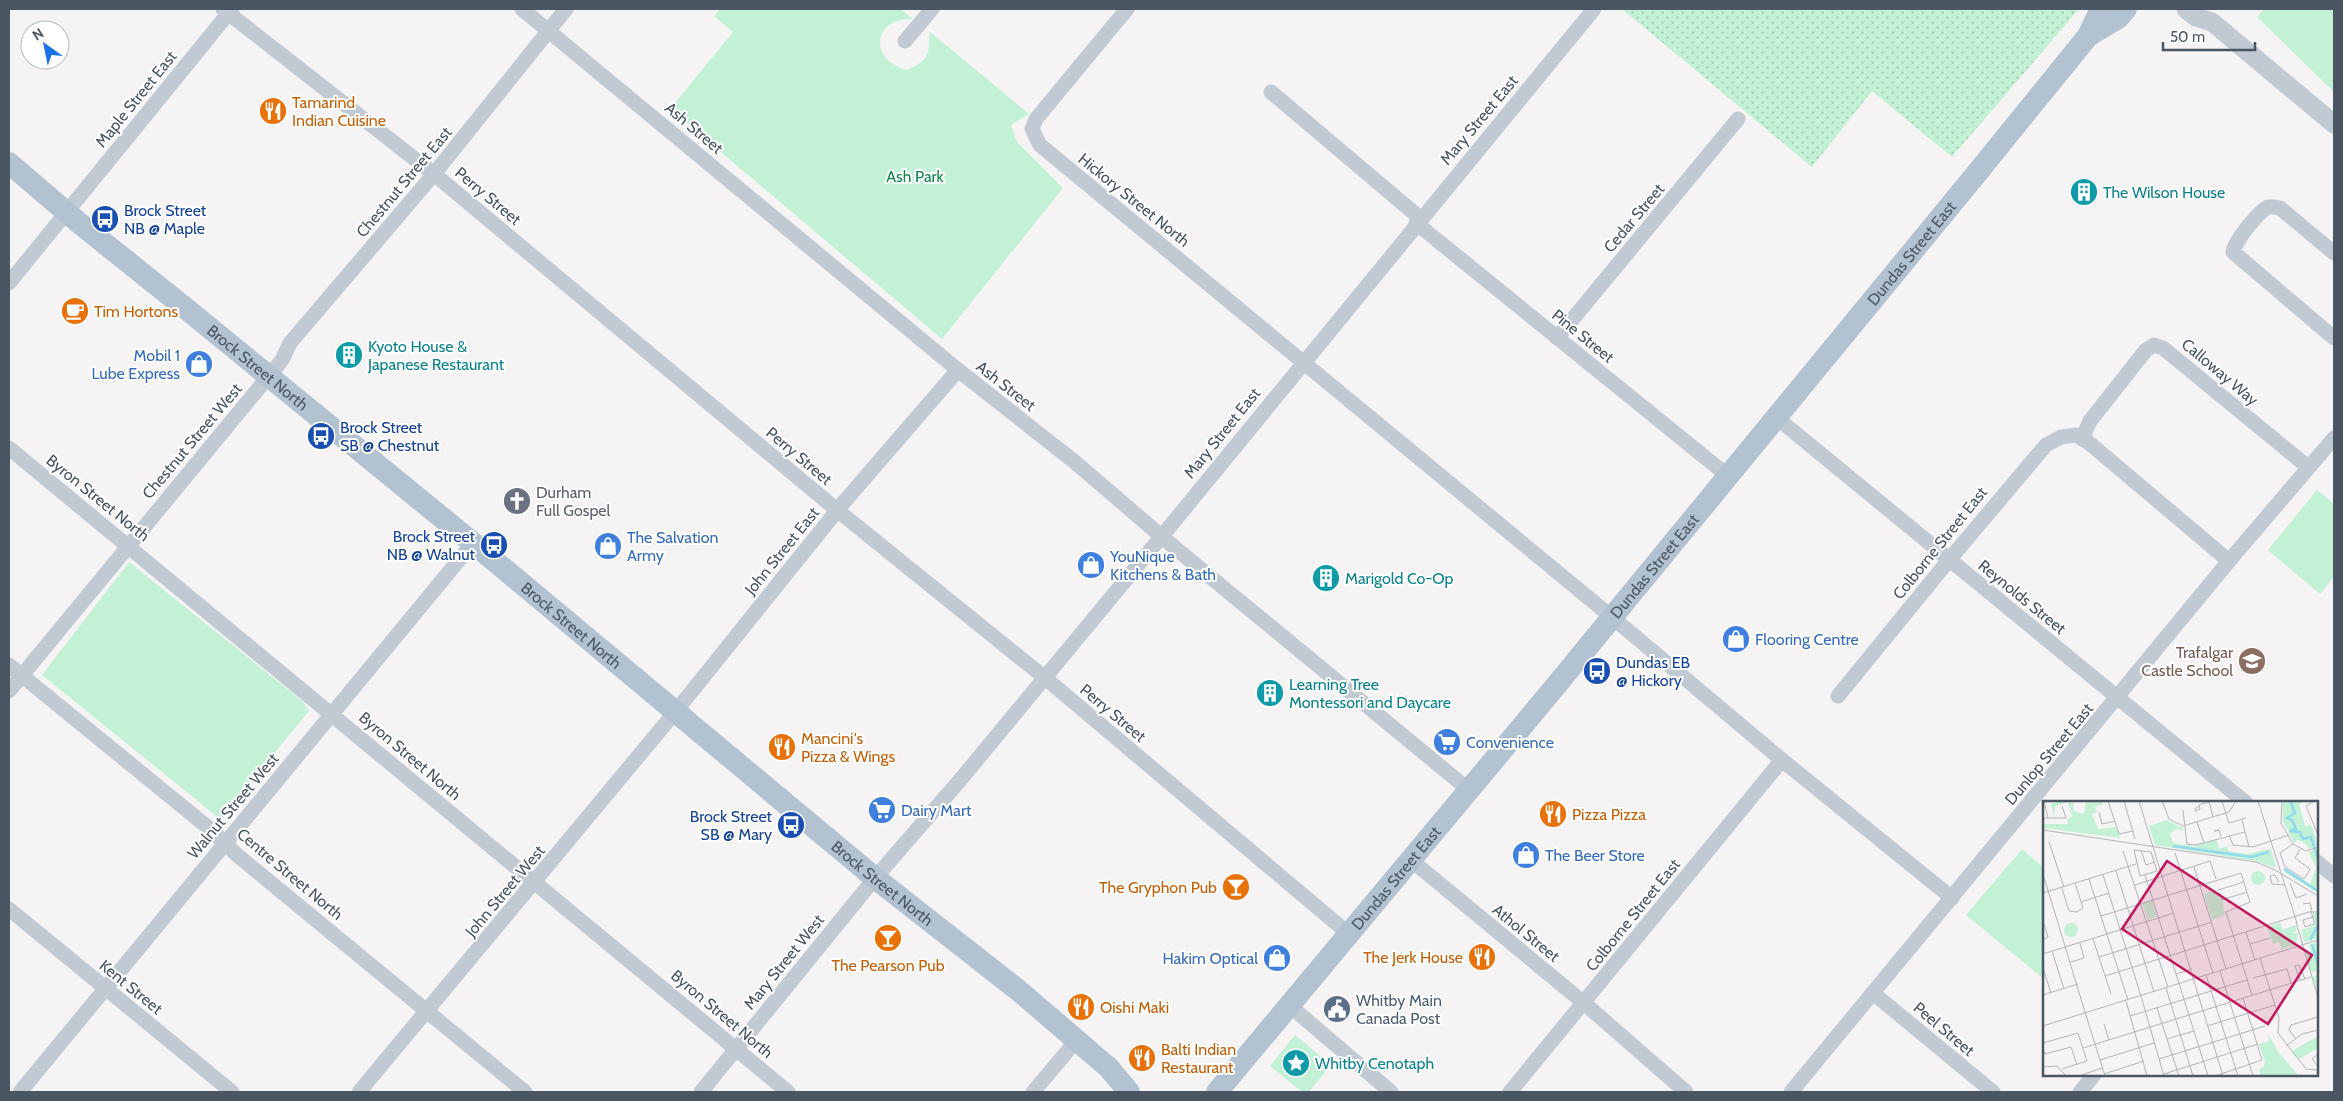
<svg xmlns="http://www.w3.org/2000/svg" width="2343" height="1101" font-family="Cabin,sans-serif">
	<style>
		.grass { fill: url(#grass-dots) }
		.green { fill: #c3f1d5 }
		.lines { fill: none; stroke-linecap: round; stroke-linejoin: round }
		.minor { stroke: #c1cad2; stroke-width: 15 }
		.tertiary { stroke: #c1cad2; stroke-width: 19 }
		.primary { stroke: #b3c2d1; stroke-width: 22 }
		.labels { text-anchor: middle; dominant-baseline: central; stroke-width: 4; stroke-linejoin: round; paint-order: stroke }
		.street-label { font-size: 16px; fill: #4a5661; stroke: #fff }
		.food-label { font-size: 16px; fill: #c56008; stroke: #fff; text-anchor: start }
		.park-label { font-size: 16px; fill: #17864f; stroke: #fff }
		.culture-label { font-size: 16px; fill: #0d838f; stroke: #fff; text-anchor: start }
		.transit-label { font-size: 16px; fill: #164399; stroke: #fff; text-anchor: start }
		.shop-label { font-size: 16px; fill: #366cbe; stroke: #fff; text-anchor: start }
		.worship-label { font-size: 16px; fill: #5b616d; stroke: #fff; text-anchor: start }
		.education-label { font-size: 16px; fill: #785e54; stroke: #fff; text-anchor: end }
		.service-label { font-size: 16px; fill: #4e5e75; stroke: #fff; text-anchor: start }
		.inset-river { fill: none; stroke: #90daee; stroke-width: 2.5 }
		.inset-road { fill: none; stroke: #b1b4b9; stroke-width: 1 }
		.view { fill: #c2185b; fill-opacity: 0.15; stroke: #c2185b; stroke-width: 2.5 }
		.inset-edge { fill: none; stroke: #4a5661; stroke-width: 2.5 }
	</style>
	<defs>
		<pattern id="grass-dots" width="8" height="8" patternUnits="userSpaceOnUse" patternTransform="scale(1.25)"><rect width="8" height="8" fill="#c3f1d5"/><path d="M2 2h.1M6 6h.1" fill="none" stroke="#a0c6b0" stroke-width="1.8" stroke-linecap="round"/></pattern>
	</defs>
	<rect width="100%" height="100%" fill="#f5f3f3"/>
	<!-- grass -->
	<path class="grass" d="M1622,9H2079L1952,157L1872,91L1812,167Z"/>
	<!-- green -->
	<g class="green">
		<path d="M720,9H901L912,19C873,18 868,59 906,70C929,62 930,53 929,31L1029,114L1011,125L1017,142L1063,188L942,339L670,109L733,32L714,16Z"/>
		<path d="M2264,9H2334V92L2257,17Z"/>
		<path d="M2317,490L2334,504V577L2320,594L2268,550Z"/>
		<path d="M129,562L302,701L309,711L220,819L42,675Z"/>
		<path d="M2022,849L2044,868V979L1966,915Z"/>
		<path d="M1295,1035L1331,1065L1309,1092H1302L1270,1066Z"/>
	</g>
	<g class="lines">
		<!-- minor -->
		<g class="minor">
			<path d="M223,9L434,174L837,510L1044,677L1349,934"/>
			<path d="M522,9L958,370L1076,463L1174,547L1469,790"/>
			<path d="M1127,9L1036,119L1032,129L1040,145L1625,628L1782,760L1952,898"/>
			<path d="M905,41L932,9"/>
			<path d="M1271,92L1420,218"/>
			<path d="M1416,223L1728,476"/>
			<path d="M2334,253L2280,208C2275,207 2272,206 2268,207C2258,212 2235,241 2233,252L2334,338"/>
			<path d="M9,283L232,9"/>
			<path d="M1557,338L1738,119"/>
			<path d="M1777,418L2245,802"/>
			<path d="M2082,439L2090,421L2146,350L2154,345L2163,348L2308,467"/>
			<path d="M9,448L788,1092"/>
			<path d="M9,665L210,829L237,855L525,1092"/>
			<path d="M9,691L282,360L290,343L434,174L566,9"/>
			<path d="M1838,696L1949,560L2046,445L2061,437L2076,435L2088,442L2229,561"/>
			<path d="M1411,860L1584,1003L1686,1092"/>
			<path d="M2317,862L2334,876"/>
			<path d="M9,909L232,1092"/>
			<path d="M1873,993L1993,1092"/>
			<path d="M1290,1006L1391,1092"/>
			<path d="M20,1092L473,543"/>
			<path d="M359,1092L676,711L844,502L958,370"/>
			<path d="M701,1092L875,878L961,779L1162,536L1594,9"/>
			<path d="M1033,1092L1076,1041"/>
			<path d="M1510,1092L1782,760"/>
			<path d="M1791,1092L2229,561L2334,438"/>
			<path d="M2080,1092L2094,1075"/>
		</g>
		<!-- tertiary -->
		<path class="tertiary" d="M2186,9L2196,17L2212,22L2334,124"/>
		<!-- primary -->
		<g class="primary">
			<path d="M2088,36L2118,18L2126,9"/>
			<path id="s1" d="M9,163L78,222L184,307L473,543L875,878L1018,990L1109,1068L1129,1092"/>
			<path id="s2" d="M1217,1092L1554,688L1977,173L2088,36L2101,9"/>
		</g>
	</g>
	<!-- icons -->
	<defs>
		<symbol id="restaurant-disc" viewBox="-11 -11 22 22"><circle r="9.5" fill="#e8710a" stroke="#fff"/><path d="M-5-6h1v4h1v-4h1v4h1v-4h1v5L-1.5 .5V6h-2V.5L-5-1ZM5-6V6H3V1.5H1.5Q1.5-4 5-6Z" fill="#fff"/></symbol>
		<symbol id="building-disc" viewBox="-11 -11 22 22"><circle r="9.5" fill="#0f9aa8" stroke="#fff"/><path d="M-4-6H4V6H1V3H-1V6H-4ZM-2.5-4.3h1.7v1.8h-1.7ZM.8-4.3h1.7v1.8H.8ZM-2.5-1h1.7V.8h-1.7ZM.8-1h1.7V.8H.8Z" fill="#fff"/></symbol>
		<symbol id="bus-disc" viewBox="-11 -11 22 22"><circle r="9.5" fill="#1a4fb4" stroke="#fff"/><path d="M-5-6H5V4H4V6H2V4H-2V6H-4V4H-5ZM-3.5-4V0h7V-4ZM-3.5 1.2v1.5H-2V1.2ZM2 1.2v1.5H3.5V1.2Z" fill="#fff"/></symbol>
		<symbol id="cafe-disc" viewBox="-11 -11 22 22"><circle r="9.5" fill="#e8710a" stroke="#fff"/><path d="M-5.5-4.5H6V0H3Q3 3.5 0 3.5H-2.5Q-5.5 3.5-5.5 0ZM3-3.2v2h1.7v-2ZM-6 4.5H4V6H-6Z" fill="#fff"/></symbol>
		<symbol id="shop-disc" viewBox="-11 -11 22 22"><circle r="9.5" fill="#3f7fe0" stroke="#fff"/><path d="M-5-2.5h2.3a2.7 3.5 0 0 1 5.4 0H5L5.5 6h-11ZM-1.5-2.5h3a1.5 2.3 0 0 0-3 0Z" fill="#fff"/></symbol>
		<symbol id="church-disc" viewBox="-11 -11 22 22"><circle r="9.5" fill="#6b7280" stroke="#fff"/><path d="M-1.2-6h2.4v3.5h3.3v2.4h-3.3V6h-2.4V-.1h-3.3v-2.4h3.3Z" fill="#fff"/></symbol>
		<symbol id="school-disc" viewBox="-11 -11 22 22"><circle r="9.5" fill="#8d6e63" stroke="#fff"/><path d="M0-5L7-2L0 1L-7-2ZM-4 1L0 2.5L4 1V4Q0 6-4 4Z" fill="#fff"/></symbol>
		<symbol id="supermarket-disc" viewBox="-11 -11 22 22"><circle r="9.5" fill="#3f7fe0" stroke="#fff"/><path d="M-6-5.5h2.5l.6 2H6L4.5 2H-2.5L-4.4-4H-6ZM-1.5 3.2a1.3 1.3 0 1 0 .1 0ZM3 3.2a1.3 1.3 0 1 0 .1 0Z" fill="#fff"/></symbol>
		<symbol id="bar-disc" viewBox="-11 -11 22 22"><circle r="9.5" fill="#e8710a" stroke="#fff"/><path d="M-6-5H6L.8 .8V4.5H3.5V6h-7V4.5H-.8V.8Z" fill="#fff"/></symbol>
		<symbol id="civic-disc" viewBox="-11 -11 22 22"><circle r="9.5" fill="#5c6f8a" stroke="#fff"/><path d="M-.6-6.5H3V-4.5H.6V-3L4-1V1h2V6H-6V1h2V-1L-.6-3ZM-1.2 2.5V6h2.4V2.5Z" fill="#fff"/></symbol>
		<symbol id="sight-disc" viewBox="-11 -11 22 22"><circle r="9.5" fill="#0f9aa8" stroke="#fff"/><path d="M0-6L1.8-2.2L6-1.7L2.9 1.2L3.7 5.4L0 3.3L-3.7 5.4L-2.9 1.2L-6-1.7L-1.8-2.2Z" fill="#fff"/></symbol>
	</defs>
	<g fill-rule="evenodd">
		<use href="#restaurant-disc" x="257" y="95" width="32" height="32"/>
		<use href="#building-disc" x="2068" y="176" width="32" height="32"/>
		<use href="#bus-disc" x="89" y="203" width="32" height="32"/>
		<use href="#cafe-disc" x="59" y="295" width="32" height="32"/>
		<use href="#building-disc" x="333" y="339" width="32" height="32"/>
		<use href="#shop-disc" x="183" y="348" width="32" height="32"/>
		<use href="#bus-disc" x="305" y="420" width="32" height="32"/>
		<use href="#church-disc" x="501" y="485" width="32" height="32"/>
		<use href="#bus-disc" x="478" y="529" width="32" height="32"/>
		<use href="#shop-disc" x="592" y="530" width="32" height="32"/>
		<use href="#shop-disc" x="1075" y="549" width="32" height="32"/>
		<use href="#building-disc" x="1310" y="562" width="32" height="32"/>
		<use href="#shop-disc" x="1720" y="623" width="32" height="32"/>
		<use href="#school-disc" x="2236" y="645" width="32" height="32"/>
		<use href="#bus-disc" x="1581" y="655" width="32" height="32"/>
		<use href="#building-disc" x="1254" y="677" width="32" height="32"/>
		<use href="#supermarket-disc" x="1431" y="726" width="32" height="32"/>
		<use href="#restaurant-disc" x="766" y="731" width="32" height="32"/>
		<use href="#supermarket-disc" x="866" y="794" width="32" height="32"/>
		<use href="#restaurant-disc" x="1537" y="798" width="32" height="32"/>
		<use href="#bus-disc" x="775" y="809" width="32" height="32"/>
		<use href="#shop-disc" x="1510" y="839" width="32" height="32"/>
		<use href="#bar-disc" x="1220" y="871" width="32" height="32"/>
		<use href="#bar-disc" x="872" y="922" width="32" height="32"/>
		<use href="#restaurant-disc" x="1466" y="941" width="32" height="32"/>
		<use href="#shop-disc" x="1261" y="942" width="32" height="32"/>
		<use href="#restaurant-disc" x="1065" y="991" width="32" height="32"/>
		<use href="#civic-disc" x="1321" y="993" width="32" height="32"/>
		<use href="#restaurant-disc" x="1126" y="1042" width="32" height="32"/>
		<use href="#sight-disc" x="1280" y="1047" width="32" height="32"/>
	</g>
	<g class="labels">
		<!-- street labels -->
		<g class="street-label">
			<text transform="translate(136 99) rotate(-51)">Maple Street East</text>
			<text transform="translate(1479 120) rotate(-50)">Mary Street East</text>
			<text transform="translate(694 128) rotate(40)">Ash Street</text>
			<text transform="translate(404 182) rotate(-50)">Chestnut Street East</text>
			<text transform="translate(488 196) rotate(40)">Perry Street</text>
			<text transform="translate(1134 200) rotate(39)">Hickory Street North</text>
			<text transform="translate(1634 218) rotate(-50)">Cedar Street</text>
			<text stroke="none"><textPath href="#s2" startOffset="1089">Dundas Street East</textPath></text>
			<text transform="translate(1583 336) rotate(39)">Pine Street</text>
			<text stroke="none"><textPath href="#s1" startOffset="322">Brock Street North</textPath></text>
			<text transform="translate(2220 372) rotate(40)">Calloway Way</text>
			<text transform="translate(1006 386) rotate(38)">Ash Street</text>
			<text transform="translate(1222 433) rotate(-51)">Mary Street East</text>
			<text transform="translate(192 441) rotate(-50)">Chestnut Street West</text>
			<text transform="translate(799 456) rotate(40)">Perry Street</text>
			<text transform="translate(98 498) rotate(39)">Byron Street North</text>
			<text transform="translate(1940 543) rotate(-51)">Colborne Street East</text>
			<text transform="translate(782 551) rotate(-51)">John Street East</text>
			<text stroke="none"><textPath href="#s2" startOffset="684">Dundas Street East</textPath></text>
			<text transform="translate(2022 597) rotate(39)">Reynolds Street</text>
			<text stroke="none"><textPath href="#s1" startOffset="728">Brock Street North</textPath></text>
			<text transform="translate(1113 713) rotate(40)">Perry Street</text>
			<text transform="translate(2049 754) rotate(-50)">Dunlop Street East</text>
			<text transform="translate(410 756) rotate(40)">Byron Street North</text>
			<text transform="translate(233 806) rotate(-50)">Walnut Street West</text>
			<text transform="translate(290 874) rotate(40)">Centre Street North</text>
			<text stroke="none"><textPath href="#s2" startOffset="279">Dundas Street East</textPath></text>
			<text stroke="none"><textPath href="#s1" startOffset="1132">Brock Street North</textPath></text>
			<text transform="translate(505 891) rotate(-50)">John Street West</text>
			<text transform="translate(1633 915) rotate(-51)">Colborne Street East</text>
			<text transform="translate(1526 933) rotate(39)">Athol Street</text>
			<text transform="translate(784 962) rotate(-51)">Mary Street West</text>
			<text transform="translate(131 987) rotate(39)">Kent Street</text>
			<text transform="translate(722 1014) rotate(40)">Byron Street North</text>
			<text transform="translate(1944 1029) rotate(40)">Peel Street</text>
		</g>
		<!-- food labels -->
		<g class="food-label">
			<text x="292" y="102">Tamarind<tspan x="292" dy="18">Indian Cuisine</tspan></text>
			<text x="94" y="311">Tim Hortons</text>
			<text x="801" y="738">Mancini's<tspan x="801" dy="18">Pizza &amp; Wings</tspan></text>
			<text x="1572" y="814">Pizza Pizza</text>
			<text x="1217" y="887" text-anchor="end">The Gryphon Pub</text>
			<text x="1463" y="957" text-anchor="end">The Jerk House</text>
			<text x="888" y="965" text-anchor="middle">The Pearson Pub</text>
			<text x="1100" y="1007">Oishi Maki</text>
			<text x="1161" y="1049">Balti Indian<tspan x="1161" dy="18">Restaurant</tspan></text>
		</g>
		<!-- park labels -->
		<g class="park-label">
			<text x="915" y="176">Ash Park</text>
		</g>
		<!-- culture labels -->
		<g class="culture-label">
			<text x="2103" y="192">The Wilson House</text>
			<text x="368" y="346">Kyoto House &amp;<tspan x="368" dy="18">Japanese Restaurant</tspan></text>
			<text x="1345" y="578">Marigold Co-Op</text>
			<text x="1289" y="684">Learning Tree<tspan x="1289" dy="18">Montessori and Daycare</tspan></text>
			<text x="1315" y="1063">Whitby Cenotaph</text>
		</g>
		<!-- transit labels -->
		<g class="transit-label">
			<text x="124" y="210">Brock Street<tspan x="124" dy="18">NB @ Maple</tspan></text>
			<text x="340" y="427">Brock Street<tspan x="340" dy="18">SB @ Chestnut</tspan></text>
			<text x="475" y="536" text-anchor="end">Brock Street<tspan x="475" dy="18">NB @ Walnut</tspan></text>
			<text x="1616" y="662">Dundas EB<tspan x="1616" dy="18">@ Hickory</tspan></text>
			<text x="772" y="816" text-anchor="end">Brock Street<tspan x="772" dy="18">SB @ Mary</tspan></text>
		</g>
		<!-- shop labels -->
		<g class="shop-label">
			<text x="180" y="355" text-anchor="end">Mobil 1<tspan x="180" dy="18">Lube Express</tspan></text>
			<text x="627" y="537">The Salvation<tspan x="627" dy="18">Army</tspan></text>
			<text x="1110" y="556">YouNique<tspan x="1110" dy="18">Kitchens &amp; Bath</tspan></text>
			<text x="1755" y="639">Flooring Centre</text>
			<text x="1466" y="742">Convenience</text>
			<text x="901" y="810">Dairy Mart</text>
			<text x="1545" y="855">The Beer Store</text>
			<text x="1258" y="958" text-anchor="end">Hakim Optical</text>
		</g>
		<!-- worship labels -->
		<g class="worship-label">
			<text x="536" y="492">Durham<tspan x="536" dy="18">Full Gospel</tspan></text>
		</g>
		<!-- education labels -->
		<g class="education-label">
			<text x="2233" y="652">Trafalgar<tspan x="2233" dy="18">Castle School</tspan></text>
		</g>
		<!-- service labels -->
		<g class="service-label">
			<text x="1356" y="1000">Whitby Main<tspan x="1356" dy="18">Canada Post</tspan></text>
		</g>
	</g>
	<!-- overview -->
	<g transform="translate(2043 801)">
		<rect width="275" height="275" fill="#f5f3f3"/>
		<path d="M237,122L240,129L252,124L254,130L248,132H255L253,144L239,148L236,141L230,143L224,126Z" fill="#c3f1d5"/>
		<path d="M270,112H275V137L261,141L258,129L271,125Z" fill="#c3f1d5"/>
		<path d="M19,0H30L31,10L41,13L43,0H59L60,3L52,6L54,11L49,13L55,28L72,26L78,37L0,27V23H24L25,17L29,16L25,1L12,5L11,16L8,3ZM240,0H263L256,3L262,25L268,24L275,44L265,48L264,44L255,39L251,42L240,20ZM124,19L140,27V30L133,28L127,33L130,42L151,45L174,39L176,48L184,45L185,50L204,53L228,48L233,67L213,60L112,44L106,25ZM275,47V92L241,71L243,69L267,83L273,67L266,51ZM208 77a7 7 0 1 1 14 0a7 7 0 1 1-14 0ZM173,88L174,92L178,91L182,114L169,119L161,93ZM109,100L114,115L105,119L99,103ZM21 129a7 7 0 1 1 14 0a7 7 0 1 1-14 0ZM274,141L275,186L273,187L269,176L274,174L273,170L268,171L263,152L268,150L266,144ZM225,233L236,252L256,275H218L216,268L221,266L222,260L216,243L226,240ZM275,235V247L256,258L249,250Z" fill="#c3f1d5"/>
		<path class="inset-river" d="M247,0L252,12L244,17L249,19L253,28L247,30L257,31L260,38L268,36L275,58M130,45L208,56L226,51M241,68L275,90M267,139L275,124M269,143L275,164"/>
		<path class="inset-road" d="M1,0L5,17M65,0L76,33L90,30M81,0L92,38M96,0L180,275M119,0L126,18L140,25L186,11L193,0M166,0L170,16M179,0L186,22L203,17M215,0L254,122M239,0L238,22L250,43L263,50L275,46M271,0L263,5L275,34M156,5L157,8L152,10V8L158,3L166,1M140,9L144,43L153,44L202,31M56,11L59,23L72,20M0,17H23L19,5M199,19L206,46M154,21L161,42M0,29L213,61L232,69L275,95M176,29L171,30H172L176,29L178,36M186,34L190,44L210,46L246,34M6,41L21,86M250,43L237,52L242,66L261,78L267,68L252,57L257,48M91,49L108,51L114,70L97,75ZM98,49L103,64L112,61M80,50L125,186M132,52L170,172M151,66L183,168M73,70L111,191M0,73L42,211M60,74L98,195M102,74L165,275M46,78L85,199M236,81L232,74L227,75L229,83L242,84M247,82L253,97L264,93M92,84L167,60L173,78M19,87L26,110L34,111L40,107L32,82M175,89L201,81M0,92L93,63M178,99L204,91M38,101L66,92M260,103L267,102L269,110M268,110L271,120V123L262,126L260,119L270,116M58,115L198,72L207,101L183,111L209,194M0,120L5,136L0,139M253,121L259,141M203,131L212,159M50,138L68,193M258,138L275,197M207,143L227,137M9,150L21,188M0,153L131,112M56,156L169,121M217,157L236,217L235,232L263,268L275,269M28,161L41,157L37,142M0,167L8,192M177,170L210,275M133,173L149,168M163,174L195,275M62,175L266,111H274M210,177L244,168L248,182M257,179L252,165L256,164L262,178M123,187L150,275M0,194L35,183M98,195L121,275M83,200L104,275M114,207L136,275M42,211L62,275M87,215L204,179M61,223L66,239M0,225L275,139M164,225L232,204M124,238L151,230M253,238L246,229L248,224L275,216M0,242L35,232L44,260L19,268M243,245L259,233L275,229M40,247L268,176M0,248L2,253L28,246L34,264M275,253L269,258L275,265M116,258L222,225M57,259L111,242M0,266L14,265L23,275M61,273L101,260M121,273L215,243M36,275L59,267M172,275L219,259L200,197"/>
		<path class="view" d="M124,60L269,154L225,223L79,128Z"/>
		<rect width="275" height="275" class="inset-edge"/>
	</g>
	<!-- border -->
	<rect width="2343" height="1101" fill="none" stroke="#4a5661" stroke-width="20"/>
	<!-- north arrow -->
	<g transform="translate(45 45) rotate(327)"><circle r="24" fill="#ffffff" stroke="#b7bbc0"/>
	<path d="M0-4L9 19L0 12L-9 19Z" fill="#1a73e8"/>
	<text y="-8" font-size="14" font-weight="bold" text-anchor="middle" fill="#4a5661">N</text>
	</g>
	<!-- scale -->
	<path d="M2163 42v8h92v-8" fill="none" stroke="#4a5661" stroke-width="2.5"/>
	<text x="2170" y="42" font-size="15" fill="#4a5661" stroke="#ffffff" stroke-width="4" paint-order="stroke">50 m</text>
</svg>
